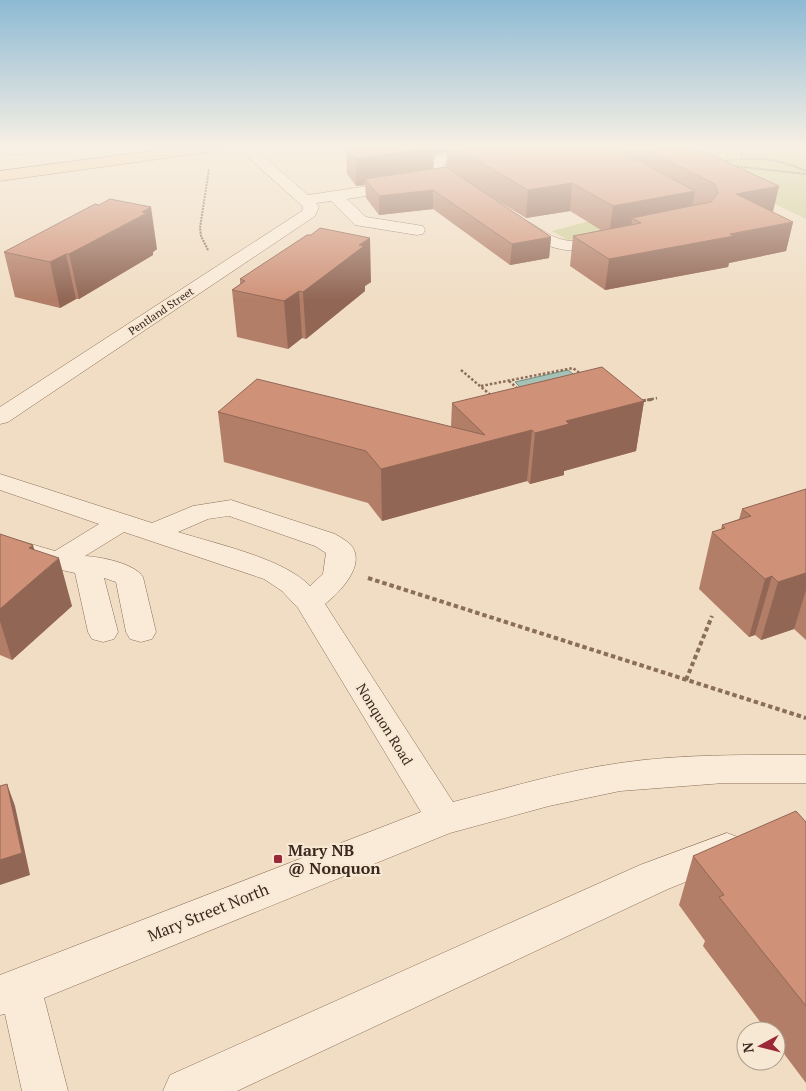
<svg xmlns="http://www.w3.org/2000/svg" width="806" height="1091" font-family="'PT Serif',serif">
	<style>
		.green { fill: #cece97 }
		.water { fill: #a6c2b7; stroke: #6c9183 }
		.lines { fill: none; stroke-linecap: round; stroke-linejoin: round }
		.minor-casing { stroke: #8b6e5a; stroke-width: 1 }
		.major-casing { stroke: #583d2e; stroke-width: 1 }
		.path-far3 { stroke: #8b6e5a; stroke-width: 2; stroke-dasharray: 2 1; stroke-linecap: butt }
		.path-far2 { stroke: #8b6e5a; stroke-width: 2.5; stroke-dasharray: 2.5 2; stroke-linecap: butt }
		.path-far1 { stroke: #8b6e5a; stroke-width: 3; stroke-dasharray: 4 2.5; stroke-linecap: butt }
		.path { stroke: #8b6e5a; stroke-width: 4; stroke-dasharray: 4.5 3; stroke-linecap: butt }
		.minor { fill: #faebd8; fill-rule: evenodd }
		.major { fill: #f4cd9b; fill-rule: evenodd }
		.wall { fill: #b27e68; fill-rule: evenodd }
		.shaded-wall { fill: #916655 }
		.building { fill: #cf9279; stroke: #916655 }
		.poi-dot { fill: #9c2837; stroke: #f7e8d4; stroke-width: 2 }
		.labels { text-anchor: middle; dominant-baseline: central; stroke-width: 4.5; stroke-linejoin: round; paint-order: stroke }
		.far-street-label { font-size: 11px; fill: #3a281e; stroke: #f7e8d4 }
		.street-label { font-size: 14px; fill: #3a281e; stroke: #f7e8d4 }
		.near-poi-label { font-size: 16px; font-weight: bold; fill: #3a281e; stroke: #f7e8d4; text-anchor: start }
		.near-street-label { font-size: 16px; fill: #3a281e; stroke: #f7e8d4 }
	</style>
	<rect width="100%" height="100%" fill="#f0ddc4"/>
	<!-- green -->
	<g class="green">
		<path d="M657,147H806V219Z"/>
		<path d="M593,220L612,232L568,240L552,231Z"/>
	</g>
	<!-- water -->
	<path class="water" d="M568,370L583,382L528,395L515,382Z"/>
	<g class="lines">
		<defs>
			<g id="minor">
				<path d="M9,147H50C44,153 9,158 4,151Z"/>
				<path d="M237,147H253L308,195L402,181L407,183L410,186L407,189L347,199L366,217L417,225L423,226L425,230L423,234L417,235L361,226L355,225L331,201L316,203L319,207L315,216L8,422L0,424V407L302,211L303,207L299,203Z"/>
				<path d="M487,147H522L515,151L450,162L443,165C451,173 470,182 476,190L473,193C457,197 435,177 426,164L441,155Z"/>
				<path d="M518,218C535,222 547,237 564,240C581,244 599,234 615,238L618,242L615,246C572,256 549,251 512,227L510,223L512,219Z"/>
				<path d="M0,474L152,523L193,506L231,500L335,534C340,537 347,541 351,545C367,565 339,593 325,604L453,802C508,788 563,771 620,763C681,754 744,755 806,755V783H724L620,791L549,806L450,833L44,998L68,1091H22L5,1014L0,1015V975L421,812L298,608L282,591L264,579L124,532L85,556C101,557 134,563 143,577L156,632L152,639L141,642L130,639L126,632L116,582L104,578L118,632L114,639L103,642L92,639L88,632L75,573L48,567L0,552V535L55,551L99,524L0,490ZM229,516L315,546L326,553L323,574L310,586C283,558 216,544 178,532L208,519Z"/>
				<path d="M727,833L740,838L746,849L740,860L668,889L237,1091H163L170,1075L640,865Z"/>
			</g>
			<path id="major" d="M183,147H224L217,151L0,181V171Z"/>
		</defs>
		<!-- minor casing -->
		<use href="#minor" class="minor-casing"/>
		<!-- major casing -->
		<use href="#major" class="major-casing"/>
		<!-- path-far3 -->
		<g class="path-far3">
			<path d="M741,147L742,157"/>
			<path d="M720,162C752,156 776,158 806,171"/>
			<path d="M732,166L806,174"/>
			<path d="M208,250L201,236L200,228L209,169"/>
		</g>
		<!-- path-far2 -->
		<g class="path-far2">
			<path d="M461,370L493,397"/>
			<path d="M509,381L519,390"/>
			<path d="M481,386L573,368L582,375"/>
			<path d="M647,400L657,398"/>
		</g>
		<!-- path-far1 -->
		<path class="path-far1" d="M642,401L654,399"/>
		<!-- path -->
		<g class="path">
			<path d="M368,578L806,718"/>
			<path d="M686,680L712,616"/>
		</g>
		<!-- minor -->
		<use href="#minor" class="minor"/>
		<!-- major -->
		<use href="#major" class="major"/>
	</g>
	<!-- wall -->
	<g class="wall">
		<path d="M694,147L779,186L773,212L793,222L786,251L729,263L728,267L605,290L570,266L573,236L601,230L570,211L526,218L488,195L551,237L549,258L510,265L433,209L379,215L366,198L365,185L356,186L347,174L346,148L348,147ZM447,151L446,166L451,171L433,169L434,156Z"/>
		<path d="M157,249L153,252V255L79,299H76L60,308L15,297L4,252Z"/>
		<path d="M240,279L371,282L365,286V291L306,339L302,338L288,349L237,337L232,290L240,284Z"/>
		<path d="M644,401L636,451L564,471V475L530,484L527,481L382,521L368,503L224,462L218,412L451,427L452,403Z"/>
		<path d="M806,489V640L794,629L761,640L755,635L749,637L699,589L712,532L721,529L722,525L739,519L742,509Z"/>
		<path d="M0,534L34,550L72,606L12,660L0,655Z"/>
		<path d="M806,822V1083L776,1043V1031H767L703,946L705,941L679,905L693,856Z"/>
	</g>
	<!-- shaded-wall -->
	<g class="shaded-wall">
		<path d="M424,147H447V151L434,156L433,175L365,179V185L356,186V159Z"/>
		<path d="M572,183L570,211L526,218L528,190Z"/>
		<path d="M779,186L772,214L736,194Z"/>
		<path d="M433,190V209L379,215V196Z"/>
		<path d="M695,191L690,219L641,223L632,218L631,231L609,235L613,206Z"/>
		<path d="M151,207L157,249L153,252V255L79,299L69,254Z"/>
		<path d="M793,222L786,251L729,263L728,267L605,290L609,259Z"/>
		<path d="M551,237L549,258L510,265L512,244Z"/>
		<path d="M370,238L371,282L365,286V291L306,339L303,292L359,245Z"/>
		<path d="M66,254L76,299L60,308L50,262Z"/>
		<path d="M299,291L302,338L288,349L284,301Z"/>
		<path d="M644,401L636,451L564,471V475L530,484L535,433L566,421Z"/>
		<path d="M532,430L527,481L382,521L381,469Z"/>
		<path d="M33,545L41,574L59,558L72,606L12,660L0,621V609L29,548Z"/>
		<path d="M806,573V590L794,629L761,640L778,582Z"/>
		<path d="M772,576L755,635L749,637L765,579Z"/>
		<path d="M7,784L15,806L30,875L0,885V860Z"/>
	</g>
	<!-- building -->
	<g class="building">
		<path d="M433,147L434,148L356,159L346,148Z"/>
		<path d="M455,147H613L695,191L613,206L572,183L528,190Z"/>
		<path d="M641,147H694L779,186L736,194L793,222L730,234L734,236L609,259L573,236L641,223L632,218L711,202L718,193L715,184Z"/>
		<path d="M446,167L551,237L512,244L433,190L379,196L365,179Z"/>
		<path d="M110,199L151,207L142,212L147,213L69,254H66L50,262L4,252L95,204L99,205Z"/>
		<path d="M320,228L370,238L359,245L364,246L303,292L299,291L284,301L232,290L245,281L240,279L307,235H311Z"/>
		<path d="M602,367L644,401L566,421L569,424L535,433L532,430L381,469L366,451L218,412L257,379L485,435L452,403Z"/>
		<path d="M806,489V573L778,582L772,576L765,579L712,532L725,528L722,525L751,516L742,509Z"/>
		<path d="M0,534L33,545L29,548L59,558L0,609Z"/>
		<path d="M7,784L22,853L0,860V786Z"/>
		<path d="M796,811L806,822V1006L719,897L724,895L693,856Z"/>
	</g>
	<!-- sky -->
	<linearGradient id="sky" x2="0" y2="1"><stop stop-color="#8dbad4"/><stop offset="0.49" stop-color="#f8f0e4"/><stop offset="1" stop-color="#f8f0e4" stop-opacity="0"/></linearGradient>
	<rect width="806" height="300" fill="url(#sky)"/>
	<!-- markers -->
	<rect class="poi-dot" x="273" y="854" width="10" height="10" rx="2.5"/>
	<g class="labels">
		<!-- far-street labels -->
		<g class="far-street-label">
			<text transform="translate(161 311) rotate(-34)">Pentland Street</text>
		</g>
		<!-- street labels -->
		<g class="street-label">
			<text transform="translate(385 724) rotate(58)">Nonquon Road</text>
		</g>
		<!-- near-poi labels -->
		<g class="near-poi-label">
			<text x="288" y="850">Mary NB<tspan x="288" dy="18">@ Nonquon</tspan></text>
		</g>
		<!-- near-street labels -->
		<g class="near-street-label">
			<text transform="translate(208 912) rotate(-22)">Mary Street North</text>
		</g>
	</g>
	<!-- north arrow -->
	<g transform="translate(761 1046) rotate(263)"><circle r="24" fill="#f7e8d4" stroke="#ab9b8b"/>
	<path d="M0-4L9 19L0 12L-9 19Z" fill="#9c2837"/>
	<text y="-8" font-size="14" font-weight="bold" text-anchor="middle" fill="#3a281e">N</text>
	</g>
</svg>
